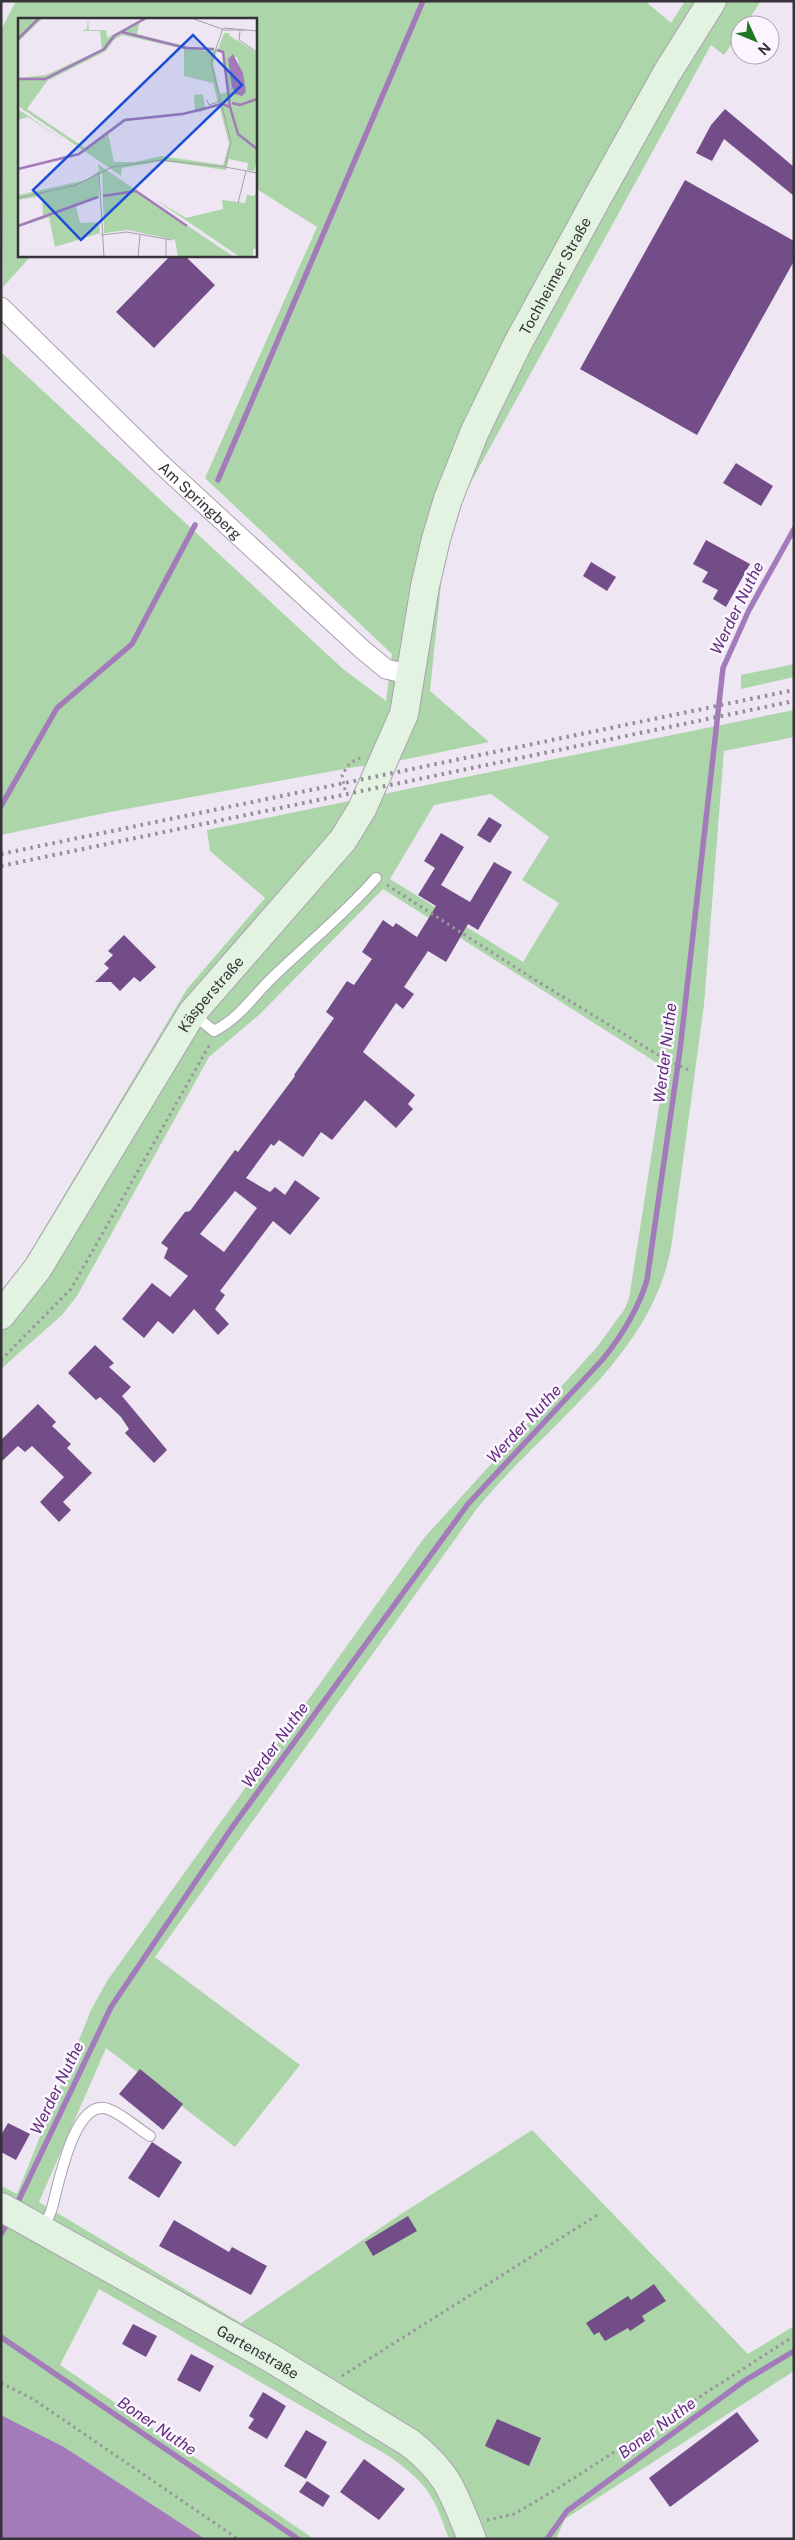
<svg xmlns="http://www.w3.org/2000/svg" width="795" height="2540" font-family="'Public Sans',sans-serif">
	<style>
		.green { fill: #add5aa; fill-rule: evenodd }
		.water { fill: #a37bbb }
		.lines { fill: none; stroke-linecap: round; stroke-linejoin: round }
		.stream { stroke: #a37bbb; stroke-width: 5.5 }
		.building { fill: #724d88; fill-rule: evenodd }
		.lane-casing { stroke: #a9a2ae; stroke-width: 12 }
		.street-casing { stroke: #a9a2ae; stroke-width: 21 }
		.secondary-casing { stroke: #a9a2ae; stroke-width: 30 }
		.path { stroke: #99949d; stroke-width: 3; stroke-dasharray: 2.5 4; stroke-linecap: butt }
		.lane { stroke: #fff; stroke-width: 10 }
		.street { stroke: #fff; stroke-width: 19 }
		.secondary { stroke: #e3f3e2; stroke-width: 28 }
		.rail { stroke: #928d96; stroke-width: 4; stroke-dasharray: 2.5 5; stroke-linecap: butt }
		.labels { text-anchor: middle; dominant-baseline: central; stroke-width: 5; stroke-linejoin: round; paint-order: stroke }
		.street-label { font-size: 15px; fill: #363338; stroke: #fbf5ff }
		.water-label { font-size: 16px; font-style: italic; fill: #602d7b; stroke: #fbf5ff }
		.inset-river { fill: none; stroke: #a37bbb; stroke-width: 2.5 }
		.inset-road { fill: none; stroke: #a49fa8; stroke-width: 1 }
		.view { fill: #1d4ed8; fill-opacity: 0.15; stroke: #1d4ed8; stroke-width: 2.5 }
		.inset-edge { fill: none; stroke: #363338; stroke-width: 2.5 }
	</style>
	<rect width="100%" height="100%" fill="#eee7f3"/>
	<!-- green -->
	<g class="green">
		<path d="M16,1H645L671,23L685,1H761L745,25H740V32L724,55L711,45L454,513L444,555L430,691L489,742L393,762L355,767L110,812L1,835V352L343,669L386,701L392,654L205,478L317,227L255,188V19H19V255H32L3,287L1,30Z"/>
		<path d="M794,664V677L741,689V675Z"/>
		<path d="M794,710V737L724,751L704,1005L672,1242C654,1357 544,1425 476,1510L155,1957L300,2065L235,2147L106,2048L39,2202L241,2323L395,2218L532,2130L748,2354L794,2326V2371L565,2519L556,2539H449C433,2495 430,2487 392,2458L99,2289L60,2365L314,2539H205L64,2447L1,2415V2186L17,2194L91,2010L107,1981L424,1538L597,1347L624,1310L629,1299L665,1068L383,889L259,1015L209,1057L77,1296L62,1315L1,1369V1293L20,1269L187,989L265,898L210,851L207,830ZM491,794L549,837L522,880L559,903L523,962L390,879L434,805Z"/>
	</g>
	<!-- water -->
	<path class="water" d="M1,2415L64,2447L205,2539H1Z"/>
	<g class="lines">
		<!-- stream -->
		<g class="stream">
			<path d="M218,480L423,1"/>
			<path d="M1,806L57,708L132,644L195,525"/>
			<path d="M16,2206L111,2007L233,1826L468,1504L603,1359C623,1334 638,1310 647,1280L680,1050L723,668L749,610L794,529"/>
			<path d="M1,2234L10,2219"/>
			<path d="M1,2337L298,2539"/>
			<path d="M547,2539L567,2511L744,2381L794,2351"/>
		</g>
	</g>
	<!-- building -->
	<g class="building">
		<path d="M725,109L794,167V196L724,139L712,161L696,153L711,125Z"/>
		<path d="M685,180L794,241V261L697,435L580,369Z"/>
		<path d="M171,255H184L215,285L154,348L116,312Z"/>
		<path d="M736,463L773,486L761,506L723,483Z"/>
		<path d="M706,540L750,564L726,607L713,599L718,590L702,582L708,572L693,564Z"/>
		<path d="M591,562L616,577L607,591L583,576Z"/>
		<path d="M489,817L502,825L490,843L477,835Z"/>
		<path d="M441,833L464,847L441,885L470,902L494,862L512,872L478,930L468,924L446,962L428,951L404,987L414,994L403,1009L396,1003L363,1052L415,1095L408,1104L413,1109L396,1128L365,1100L332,1140L321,1132L303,1157L279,1140L274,1146L271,1144L246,1178L270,1192L275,1187L285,1195L295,1180L320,1198L290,1235L273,1221L220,1291L225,1295L215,1309L229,1324L218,1335L194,1309L173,1334L158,1321L144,1338L122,1319L152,1283L170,1297L188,1276L164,1258L168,1248L161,1243L185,1212L190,1211L235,1150L238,1152L295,1076L294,1075L334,1018L326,1012L347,981L354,985L372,959L362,952L383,920L393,927L396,923L417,937L436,906L418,895L435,868L424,861ZM235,1191L257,1208L224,1252L200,1234Z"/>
		<path d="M124,935L156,967L140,982L134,977L120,991L111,982H95L109,968L104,964L113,955L108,951Z"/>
		<path d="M95,1345L114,1363L109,1367L131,1387L122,1396L167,1450L154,1463L125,1433L129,1429L121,1417L100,1397L96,1400L68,1373Z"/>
		<path d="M38,1404L56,1422L52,1426L71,1444L67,1448L92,1473L63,1502L71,1510L59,1522L40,1502L64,1477L32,1446L25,1452L18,1446L1,1462V1440Z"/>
		<path d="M140,2069L183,2104L163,2130L119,2094Z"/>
		<path d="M8,2123L30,2134L16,2160L1,2152V2135Z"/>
		<path d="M152,2142L182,2162L159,2198L128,2178Z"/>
		<path d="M408,2216L417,2231L373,2256L365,2242Z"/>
		<path d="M174,2220L229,2252L232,2247L267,2266L251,2295L159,2246Z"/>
		<path d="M654,2284L666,2301L642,2316L645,2321L630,2331L628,2328L605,2341L599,2332L594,2335L586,2323L628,2296L631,2300Z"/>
		<path d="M133,2324L157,2336L146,2357L122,2344Z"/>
		<path d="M191,2354L214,2366L200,2392L177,2380Z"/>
		<path d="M263,2392L286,2406L267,2439L248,2428L254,2419L249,2416Z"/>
		<path d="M737,2412L759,2441L670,2507L649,2478Z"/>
		<path d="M497,2419L541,2438L529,2466L485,2446Z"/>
		<path d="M306,2430L327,2442L306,2479L284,2466Z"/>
		<path d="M364,2459L405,2489L379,2520L340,2492Z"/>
		<path d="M307,2481L330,2496L323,2507L299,2492Z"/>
	</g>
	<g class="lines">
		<defs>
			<g id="lane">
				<path d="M193,1014L214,1031C241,1017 252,997 273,977C307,944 345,914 376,878"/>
				<path d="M43,2229C46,2222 50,2215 52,2208C58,2187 74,2097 108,2109C122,2114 137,2128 150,2136"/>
			</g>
			<g id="street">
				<path id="s1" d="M1,307L161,464L363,650L386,669L412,675"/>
			</g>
			<g id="secondary">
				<path id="s2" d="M1,1315L38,1268L192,1013L343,840L362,809L404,714L425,586L436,539L448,499L475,431L518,343L596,200L667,73L712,1"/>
				<path id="s3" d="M1,2207L269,2357L410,2443C450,2475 453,2493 472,2539"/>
			</g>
		</defs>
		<!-- lane casing -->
		<use href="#lane" class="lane-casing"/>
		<!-- street casing -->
		<use href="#street" class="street-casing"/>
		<!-- secondary casing -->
		<use href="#secondary" class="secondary-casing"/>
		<!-- path -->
		<g class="path">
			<path d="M345,790L342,775L350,763L360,758"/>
			<path d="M387,885L532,978L665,1059L691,1071"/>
			<path d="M1,1360L71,1289L210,1044"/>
			<path d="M342,2376L599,2214"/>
			<path d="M1,2383L33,2399L238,2539"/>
			<path d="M487,2520L514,2514L560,2487L794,2336"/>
		</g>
		<!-- lane -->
		<use href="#lane" class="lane"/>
		<!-- street -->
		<use href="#street" class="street"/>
		<!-- secondary -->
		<use href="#secondary" class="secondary"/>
		<!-- rail -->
		<g class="rail">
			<path d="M1,854L794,690"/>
			<path d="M1,866L794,701"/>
		</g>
	</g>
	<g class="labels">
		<!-- street labels -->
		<g class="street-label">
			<text stroke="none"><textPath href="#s2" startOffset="1195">Tochheimer Straße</textPath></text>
			<text stroke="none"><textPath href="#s1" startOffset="278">Am Springberg</textPath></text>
			<text stroke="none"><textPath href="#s2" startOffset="384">Käsperstraße</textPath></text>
			<text stroke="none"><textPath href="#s3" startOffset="295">Gartenstraße</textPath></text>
		</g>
		<!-- water labels -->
		<g class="water-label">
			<text transform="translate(737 608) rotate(-64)">Werder Nuthe</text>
			<text transform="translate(665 1053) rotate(-83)">Werder Nuthe</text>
			<text transform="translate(524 1424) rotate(-47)">Werder Nuthe</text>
			<text transform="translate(275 1745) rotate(-54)">Werder Nuthe</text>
			<text transform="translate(57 2088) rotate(-64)">Werder Nuthe</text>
			<text transform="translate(157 2426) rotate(34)">Boner Nuthe</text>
			<text transform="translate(657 2428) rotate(-36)">Boner Nuthe</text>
		</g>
	</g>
	<!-- overview -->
	<g transform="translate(18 18)">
		<rect width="239" height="239" fill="#eee7f3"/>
		<path d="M0,0H25L0,24ZM70,0L71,12H88L89,20L122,2L119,16L188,33L200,31L206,15H211L212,18L239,35V142L236,153L229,152L230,145L211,141L208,152L145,143L104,150L103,158L0,88V60L28,57L84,31L82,13H64L69,11ZM104,17L166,31V58L195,65L200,85L187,90L185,76L176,77L177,93L105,101L67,130L9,91L29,63L88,33L96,22ZM199,33L205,35L209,74L202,76L195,45ZM219,39L228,73L216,75L210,40ZM201,87L211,126L205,147L143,138L117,144H96L90,115L107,103L182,94ZM0,91L51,126L62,133L10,99L0,102ZM80,146L170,208L216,239H160L157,222L110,212L86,215L84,155L81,157V180L58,188L62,205L81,204L82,215L37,229L31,199L0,209L25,199L24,178L0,182V177L68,162L81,153ZM239,172V231H235V239H222L135,180L168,200L205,191L204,182L227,185L229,177L236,178Z" fill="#add5aa" fill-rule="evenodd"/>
		<path d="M215,36L225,55L228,74L224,78L217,76L214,69L210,41Z" fill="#a37bbb"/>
		<path class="inset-river" d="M104,14L168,30L196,31M0,21L21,0M199,32L205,34L212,89L220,116L239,131M0,61H27L86,31L96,18L128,0M214,85L222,87L239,81M0,151L61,136L107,102L165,96L204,86L212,89M85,178L118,173L169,208M0,208L80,179"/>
		<path class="inset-road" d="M173,0L207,12H227M206,10L239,13M222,13L221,22L239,34M189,82L191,87L202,83M207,149L239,155M81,155L86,239M0,180L58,167L94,149L143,142L207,149L213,124L193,45L205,10M220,185L228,153M83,217L109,214L154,222M120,239L122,217M148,239V221"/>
		<path class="view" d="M175,17L224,67L63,222L15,172Z"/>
		<rect width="239" height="239" class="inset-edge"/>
	</g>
	<!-- border -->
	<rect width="795" height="2540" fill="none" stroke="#363338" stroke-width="5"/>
	<!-- north arrow -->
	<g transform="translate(755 40) rotate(134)"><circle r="24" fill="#fbf5ff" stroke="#aca7af"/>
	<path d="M0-4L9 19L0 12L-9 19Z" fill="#227723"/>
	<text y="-8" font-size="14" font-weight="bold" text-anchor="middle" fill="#363338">N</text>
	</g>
</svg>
